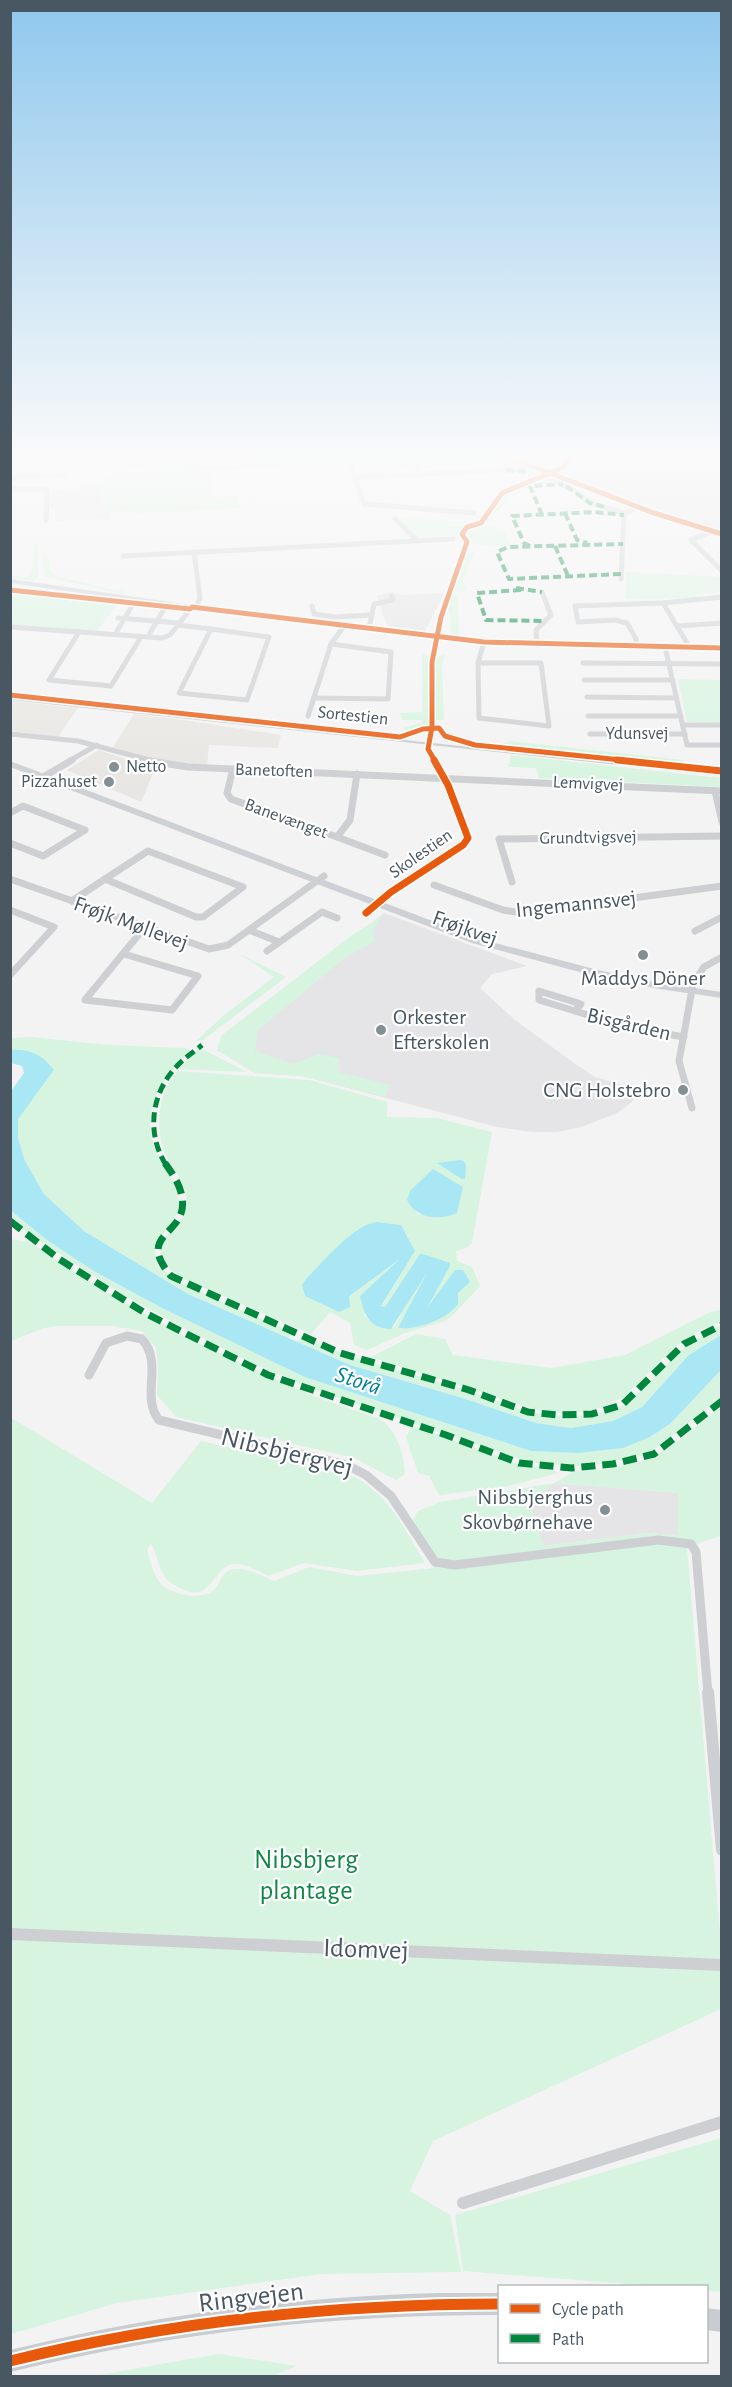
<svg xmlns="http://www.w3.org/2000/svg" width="732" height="2387" font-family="'Alegreya Sans',sans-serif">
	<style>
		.commercial { fill: #e8e6e2 }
		.education { fill: #e5e4e6 }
		.green { fill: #d7f4e0; fill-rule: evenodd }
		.water { fill: #a9e7f4 }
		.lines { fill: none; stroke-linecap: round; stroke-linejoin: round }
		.street-far3 { stroke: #cdcfd2; stroke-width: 5 }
		.street-far2 { stroke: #cdcfd2; stroke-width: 7 }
		.street-far1 { stroke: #cdcfd2; stroke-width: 9 }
		.street { stroke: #cdcfd2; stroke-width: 12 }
		.secondary { fill: #cdd0d4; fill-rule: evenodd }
		.primary { fill: #c9cdd1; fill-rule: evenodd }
		.rail { stroke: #c8cacc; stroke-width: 2 }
		.quiet-far2 { stroke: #00873e; stroke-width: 4; stroke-dasharray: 8 4; stroke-linecap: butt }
		.quiet-far1 { stroke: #00873e; stroke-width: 5; stroke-dasharray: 10 5; stroke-linecap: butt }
		.quiet { stroke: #00873e; stroke-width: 7; stroke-dasharray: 14 7; stroke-linecap: butt }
		.cycleway-far2-casing { stroke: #fff; stroke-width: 8 }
		.cycleway-far1-casing { stroke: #fff; stroke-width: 10 }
		.cycleway-casing { stroke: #fff; stroke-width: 15 }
		.cycleway-far2 { stroke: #e8590c; stroke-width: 5 }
		.cycleway-far1 { stroke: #e8590c; stroke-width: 7 }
		.cycleway { stroke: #e8590c; stroke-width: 11 }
		.poi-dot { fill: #848e95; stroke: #fff; stroke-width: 2 }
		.labels { text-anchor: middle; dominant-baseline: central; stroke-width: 4.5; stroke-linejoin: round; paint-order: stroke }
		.far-street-label { font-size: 18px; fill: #485762; stroke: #fff }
		.far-poi-label { font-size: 18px; fill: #485762; stroke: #fff; text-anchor: start }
		.street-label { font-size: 22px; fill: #485762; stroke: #fff }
		.poi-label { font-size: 22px; fill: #485762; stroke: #fff; text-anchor: end }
		.water-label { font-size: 24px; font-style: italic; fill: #03819b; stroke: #fff }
		.near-street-label { font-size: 27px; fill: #485762; stroke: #fff }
		.near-park-label { font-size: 27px; fill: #0f8746; stroke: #fff }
	</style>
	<rect width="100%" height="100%" fill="#f4f3f3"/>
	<!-- commercial -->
	<g class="commercial">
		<path d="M11,701L78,708L58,737L11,731Z"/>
		<path d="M134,714L183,720L281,735L278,748L209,745L207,766L166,761L136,755L113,747Z"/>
		<path d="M99,750L134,762L156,766L141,802L67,770Z"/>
	</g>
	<!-- education -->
	<g class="education">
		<path d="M512,454H566L563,458L539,464Z"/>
		<path d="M575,454H721V530L676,516L557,472L568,467Z"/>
		<path d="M101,483L102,504H108L109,519L55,521V507H50V490L78,489V484Z"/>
		<path d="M392,592L402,595L444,593L425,631L387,626L377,596Z"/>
		<path d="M384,913L527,966L492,974L480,988L515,1020L574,1063L595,1077L636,1089L638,1092L631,1103L617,1113L581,1127L557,1132H532L497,1127L302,1076L255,1073L217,1050Z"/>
		<path d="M554,1483L678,1493V1536L649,1533L543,1546L529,1503Z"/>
	</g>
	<!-- green -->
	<g class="green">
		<path d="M569,463L609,467H610L605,480L568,468Z"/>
		<path d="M186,466L187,472L206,470L210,474L214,497L238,496L240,508L132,514L131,511L108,512V505H102L100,474L128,472V469Z"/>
		<path d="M540,477L553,483L530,485L528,488C513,489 506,502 497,513L488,515L505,493Z"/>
		<path d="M398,518L472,522L504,529L511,546H491L460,542L450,536L418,537Z"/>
		<path d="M34,544H39L38,577L33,582L11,578V575L28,578L32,569Z"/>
		<path d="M464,552H474L463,582L467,591L452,592Z"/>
		<path d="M43,556L48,557L51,571L56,576L108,589L124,591V594L46,577L43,575Z"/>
		<path d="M626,572L721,577V592L695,594L698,598L626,599Z"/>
		<path d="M10,591L24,594L119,602L96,632L11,625Z"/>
		<path d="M452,595H458L459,635L451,634L450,612L448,610Z"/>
		<path d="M422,653L430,657V723L408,732L404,728L422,722V720H402L400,713L422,712Z"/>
		<path d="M445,654L442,666L444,720H435L434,658Z"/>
		<path d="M678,679L721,680V723L687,722Z"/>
		<path d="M510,741L683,760L684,765L498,746Z"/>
		<path d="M511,755L721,778V787L539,778L536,768L509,767Z"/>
		<path d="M382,916L372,931L375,941L345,958L258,1030L255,1051L293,1064L319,1054L339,1058V1072L390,1085L385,1097L302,1076L255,1073L217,1050L222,1035L352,935Z"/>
		<path d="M238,953L286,977L203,1040L196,1041L223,1016L274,977Z"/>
		<path d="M32,1037L108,1045L186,1048L190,1051C161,1077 138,1114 157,1153C165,1169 179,1185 179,1204C179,1219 160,1234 154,1247L157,1266L189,1287L294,1333L288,1338L188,1294L84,1231L44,1194L25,1161L18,1138V1118L54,1069L17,1050H11L10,1038Z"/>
		<path d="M200,1048L247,1072L178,1069Z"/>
		<path d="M178,1071L309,1080L387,1102V1117L437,1118L492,1132L472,1243L468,1247L456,1251L457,1261L472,1267L480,1286L454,1314L445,1321L405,1333L367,1350L354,1345L350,1323L330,1312L311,1334C280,1321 249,1307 219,1294C203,1287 182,1281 170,1269C144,1241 179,1233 185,1211C191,1191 175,1174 167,1157C154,1131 157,1093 178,1071ZM410,1191L439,1219L418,1214L407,1200ZM377,1222L401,1225L415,1251L381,1307H385L420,1254L450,1265L427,1308L470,1281L458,1293V1304L400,1329L428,1274L424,1273L394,1327C379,1331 374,1326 364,1315L400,1259L349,1297L305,1296L302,1285Z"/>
		<path d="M10,1211L47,1240L92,1270L162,1308L436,1419L531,1451L579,1453L623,1448L650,1437L671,1423L721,1370V1398L648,1454L601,1464L579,1466L542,1464L523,1460L309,1388L233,1354L125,1296L32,1236L14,1222L11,1217Z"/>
		<path d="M10,1239L29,1242L103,1290L193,1341L316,1397L380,1419C398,1432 403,1452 405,1474L396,1480L354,1458L176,1417L157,1395L158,1368L156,1348L142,1331L111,1326H59L44,1328L11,1341Z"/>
		<path d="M721,1310V1322L702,1329L676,1346L624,1397L600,1408L572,1413L540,1411L371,1357L416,1334L445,1339L453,1355L551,1368L625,1355L710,1312Z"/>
		<path d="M722,1325L721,1335L689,1356L642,1407L613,1421L571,1428L536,1423L350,1365L297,1342L302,1337C355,1361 412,1374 467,1390C491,1397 512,1410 537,1413C566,1418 599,1418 626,1404L690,1342Z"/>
		<path d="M721,1407V1536L687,1547L721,1945V2009L433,2141L410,2191L450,2215L461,2272L321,2274L117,2303L11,2334L10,1417L152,1503L201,1441L355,1477C390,1496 405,1530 425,1563L356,1571L304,1563L269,1576C259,1572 245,1563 234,1564C213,1565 212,1606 180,1588C175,1585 168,1582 165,1577C158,1567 157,1553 151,1543L147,1550C150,1560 153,1575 161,1584C172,1595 200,1600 213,1591C220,1585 220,1574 230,1570C243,1565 262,1576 274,1581L309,1567L357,1576L434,1568L413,1520L418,1511L440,1502L554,1483L575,1471L608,1469L642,1461L669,1448ZM554,1483L678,1493V1536L649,1533L544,1546L529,1503Z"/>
		<path d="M418,1427L521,1465L552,1469L558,1473L509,1486L439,1495L429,1476L418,1473L406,1437L411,1428Z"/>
		<path d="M721,2138V2292L707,2291L706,2286H654L463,2271L455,2215Z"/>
		<path d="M219,2354L297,2366L273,2376H93Z"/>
	</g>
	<!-- water -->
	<g class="water">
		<path d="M11,1050C29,1048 43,1055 54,1070L18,1119V1138L25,1161L44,1194L84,1231L188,1294L350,1365L462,1398L536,1423L571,1428L613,1421L642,1407L689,1355L721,1335V1370L671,1423L650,1437L623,1448L579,1453L531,1451L305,1377L162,1308L92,1270L47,1240L11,1211V1091L24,1073L22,1066L11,1063Z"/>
		<path d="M460,1160L464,1161L466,1166L465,1179H462L437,1163Z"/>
		<path d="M433,1169L463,1187L457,1213C438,1221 417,1219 407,1200L410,1191Z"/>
		<path d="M377,1222L401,1225L415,1251L381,1306L385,1307L420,1254H423L450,1263V1266L427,1308L455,1270H463L470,1282L458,1293V1304C446,1320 417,1330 398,1328L427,1273L391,1329C369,1329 364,1314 360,1296L400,1259L351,1295L349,1297L350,1307L339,1312L305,1296L302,1285L306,1279C322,1263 354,1224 377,1222Z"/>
	</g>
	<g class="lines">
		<!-- street-far3 -->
		<g class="street-far3">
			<path d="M118,454L115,457L129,461V465L133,466L196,463"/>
			<path d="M168,454L169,465"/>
			<path d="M207,454L209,463L220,462"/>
			<path d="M347,454L364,504L474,513"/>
			<path d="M376,454L378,461L389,464L415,465L420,475"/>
			<path d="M239,461H249L247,454"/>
			<path d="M417,466L427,465L423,454"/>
			<path d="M188,469L350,461"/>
			<path d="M506,470L530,471L574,490L590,503L625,513"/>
			<path d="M356,477L506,470L498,458L502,454"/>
			<path d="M10,479L19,476L63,475"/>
			<path d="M10,489H47L46,521"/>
			<path d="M395,519L418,541"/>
			<path d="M713,531L691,540L722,571"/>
			<path d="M194,552L200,598L196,607"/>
			<path d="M123,556L453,539"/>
			<path d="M621,579L624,515L638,506"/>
			<path d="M663,603L722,597"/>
			<path d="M312,606L314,614L335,617L370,615"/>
			<path d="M118,618L179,623"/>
			<path d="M178,625L211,629"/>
			<path d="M678,626L722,623"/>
			<path d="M10,627L162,638L170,635L192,607"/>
			<path d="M211,629L269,637L247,700L179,693Z"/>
			<path d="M369,629L374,604L393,600L392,596"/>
			<path d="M117,631L132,606"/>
			<path d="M79,632L49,680L111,686L141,637"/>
			<path d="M150,633L164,609"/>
			<path d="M537,645L536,630L551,615L542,592"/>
			<path d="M636,646V639L627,623L615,620L578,622L575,606L663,603L690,648"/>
			<path d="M665,647L687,745H722"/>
			<path d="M478,663H541L549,726L479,718Z"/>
			<path d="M478,663L484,642"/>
			<path d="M583,663L722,664"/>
			<path d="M584,680H673"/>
			<path d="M587,697L676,698"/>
			<path d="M314,698L388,699L391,652L331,644"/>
			<path d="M308,716L331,644L344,626"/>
			<path d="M588,716H681"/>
			<path d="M683,725H722"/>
			<path d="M10,734L78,741L153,761"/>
			<path d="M590,734H685"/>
			<path d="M69,761L97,745"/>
		</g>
		<!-- street-far2 -->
		<g class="street-far2">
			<path d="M144,760L188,767L722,791"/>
			<path d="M233,769L227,793L231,799L337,837L350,820L357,774"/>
			<path d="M45,776L72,760"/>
			<path d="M715,791L722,822"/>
			<path d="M10,813L23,806L85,830L43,856L10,843"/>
			<path d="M337,837L385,855"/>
			<path d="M148,851L243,887L203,917H196L105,879Z"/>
			<path d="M10,879L209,949L228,945L324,876"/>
			<path d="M512,882L499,839L722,836"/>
			<path d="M434,885L503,910L522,913L722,886"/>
			<path d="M72,901L105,879"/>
			<path d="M10,910L54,927L10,975"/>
			<path d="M249,930L279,942"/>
			<path d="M695,931L722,917"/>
			<path d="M267,951L322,912L337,918"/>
			<path d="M124,954L198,976L172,1010L85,1000L144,928"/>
			<path d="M539,991L581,1004L575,1011L539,1000Z"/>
			<path d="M575,1011L627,1027L684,1037"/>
			<path d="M692,1108L679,1061L693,984L704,967L722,957"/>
		</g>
		<!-- street-far1 -->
		<path class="street-far1" d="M89,1375L106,1343L127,1336L142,1339C164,1364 140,1396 159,1420L347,1465L366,1475L391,1496L435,1562L455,1565L658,1540L691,1544L696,1552L708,1694"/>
		<!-- street -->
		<g class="street">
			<path d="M708,1692L722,1850"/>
			<path d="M10,1934L722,1965"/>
			<path d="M463,2203L722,2122"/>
		</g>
		<!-- secondary -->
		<g class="secondary">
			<path d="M497,454H505L657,511L722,531V536L651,515Z"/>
			<path d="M10,579L192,605L484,640L537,643L722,646V650L537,647L484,644L192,609L10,583Z"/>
			<path d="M10,761L480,939L598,970L659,983L722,992V998L659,989L598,977L472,943L10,767Z"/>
		</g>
		<!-- primary -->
		<g class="primary">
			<path d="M438,2293H500V2315C330,2315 175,2332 10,2372V2350C153,2315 292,2297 438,2293Z"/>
			<path d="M706,2308L722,2310V2332L706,2330Z"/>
		</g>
		<!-- rail -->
		<path class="rail" d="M10,699L722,775"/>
		<!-- quiet-far2 -->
		<g class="quiet-far2">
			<path d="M506,470L530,472"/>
			<path d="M566,486L590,503L608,508"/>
			<path d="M565,513L577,540L587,543"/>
			<path d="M542,515L530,486L563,484"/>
			<path d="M530,546L524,543L512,516L595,512L624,515"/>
			<path d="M555,546L568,576"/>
			<path d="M621,574L509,579L497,552L508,547L623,544"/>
			<path d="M516,588L542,592"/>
			<path d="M521,590L477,593L486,620L545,621"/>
		</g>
		<!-- quiet-far1 -->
		<path class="quiet-far1" d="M166,1165C146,1133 151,1093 177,1066C184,1058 194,1052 202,1045"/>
		<!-- quiet -->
		<g class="quiet">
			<path d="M165,1163C172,1173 180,1184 182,1197C189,1236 134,1232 171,1276L340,1353L469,1390L528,1412L558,1415L592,1414L622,1405L684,1344L722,1325"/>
			<path d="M10,1221L59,1259L145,1313L268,1375L446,1435L519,1463L572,1468L613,1464L654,1454L722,1401"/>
		</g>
		<defs>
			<g id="cycleway-far2">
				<path d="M500,454L654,513L722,534"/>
				<path d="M10,590L190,609L192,607L484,642L722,648"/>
				<path d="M10,695L400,737L423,729L439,728L445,736L475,745L631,761"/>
				<path d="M435,761L428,749L432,727V662L441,617L467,542L462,534L467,527L481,523L502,493L564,467L571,454"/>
			</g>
			<g id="cycleway-far1">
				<path d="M617,760L722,771"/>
				<path d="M366,913L391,892L463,845L468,838L448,785L434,760"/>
			</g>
			<path id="cycleway" d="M10,2361C173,2321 332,2304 500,2304"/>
		</defs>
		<!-- cycleway-far2 casing -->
		<use href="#cycleway-far2" class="cycleway-far2-casing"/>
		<!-- cycleway-far1 casing -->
		<use href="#cycleway-far1" class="cycleway-far1-casing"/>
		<!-- cycleway casing -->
		<use href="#cycleway" class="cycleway-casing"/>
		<!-- cycleway-far2 -->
		<use href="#cycleway-far2" class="cycleway-far2"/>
		<!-- cycleway-far1 -->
		<use href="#cycleway-far1" class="cycleway-far1"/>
		<!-- cycleway -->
		<use href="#cycleway" class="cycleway"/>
	</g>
	<!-- sky -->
	<linearGradient id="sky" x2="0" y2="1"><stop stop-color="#8fc8ed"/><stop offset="0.58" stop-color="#fafafa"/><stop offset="1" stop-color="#fafafa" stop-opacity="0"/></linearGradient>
	<rect width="732" height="788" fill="url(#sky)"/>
	<!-- markers -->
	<g class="poi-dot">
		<circle cx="114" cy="767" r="6"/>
		<circle cx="109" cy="782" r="6"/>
		<circle cx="643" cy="955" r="6"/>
		<circle cx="381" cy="1030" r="6"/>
		<circle cx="683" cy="1090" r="6"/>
		<circle cx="605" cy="1510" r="6"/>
	</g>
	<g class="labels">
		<!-- far-street labels -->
		<g class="far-street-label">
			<text transform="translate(353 716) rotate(6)">Sortestien</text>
			<text x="637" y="734">Ydunsvej</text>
			<text transform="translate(274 771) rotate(2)">Banetoften</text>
			<text transform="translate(588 784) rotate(3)">Lemvigvej</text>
			<text transform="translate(286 819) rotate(20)">Banevænget</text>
			<text transform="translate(588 838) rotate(-1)">Grundtvigsvej</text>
			<text transform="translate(421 854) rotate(-35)">Skolestien</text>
		</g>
		<!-- far-poi labels -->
		<g class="far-poi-label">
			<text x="126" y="767">Netto</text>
			<text x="97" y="782" text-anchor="end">Pizzahuset</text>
		</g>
		<!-- street labels -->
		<g class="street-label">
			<text transform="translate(576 904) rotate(-6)">Ingemannsvej</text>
			<text transform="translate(131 923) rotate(20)">Frøjk Møllevej</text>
			<text transform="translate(465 928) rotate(20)">Frøjkvej</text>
			<text transform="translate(629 1024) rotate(13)">Bisgården</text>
		</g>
		<!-- poi labels -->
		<g class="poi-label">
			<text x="643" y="978" text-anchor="middle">Maddys Döner</text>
			<text x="393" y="1017" text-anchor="start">Orkester<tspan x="393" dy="25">Efterskolen</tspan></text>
			<text x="671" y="1090">CNG Holstebro</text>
			<text x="593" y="1497">Nibsbjerghus<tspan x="593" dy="25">Skovbørnehave</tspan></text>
		</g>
		<!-- water labels -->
		<g class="water-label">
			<text transform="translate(358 1381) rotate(18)">Storå</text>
		</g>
		<!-- near-street labels -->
		<g class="near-street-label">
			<text transform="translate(287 1452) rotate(14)">Nibsbjergvej</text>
			<text transform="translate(366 1949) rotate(2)">Idomvej</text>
			<text transform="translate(251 2297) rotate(-7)">Ringvejen</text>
		</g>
		<!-- near-park labels -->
		<g class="near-park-label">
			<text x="306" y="1859">Nibsbjerg<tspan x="306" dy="31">plantage</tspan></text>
		</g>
	</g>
	<!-- border -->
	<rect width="732" height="2387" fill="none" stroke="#485762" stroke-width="24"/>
	<!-- legend -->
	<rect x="498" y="2285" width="210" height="78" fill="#ffffff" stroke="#b6bcc0" stroke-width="1.5"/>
	<rect x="510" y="2304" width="30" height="9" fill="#e8590c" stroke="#b6bcc0" stroke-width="1.5"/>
	<text x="552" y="2315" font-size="18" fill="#485762">Cycle path</text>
	<rect x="510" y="2334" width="30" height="9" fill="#00873e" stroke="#b6bcc0" stroke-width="1.5"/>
	<text x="552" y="2345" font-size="18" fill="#485762">Path</text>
</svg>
